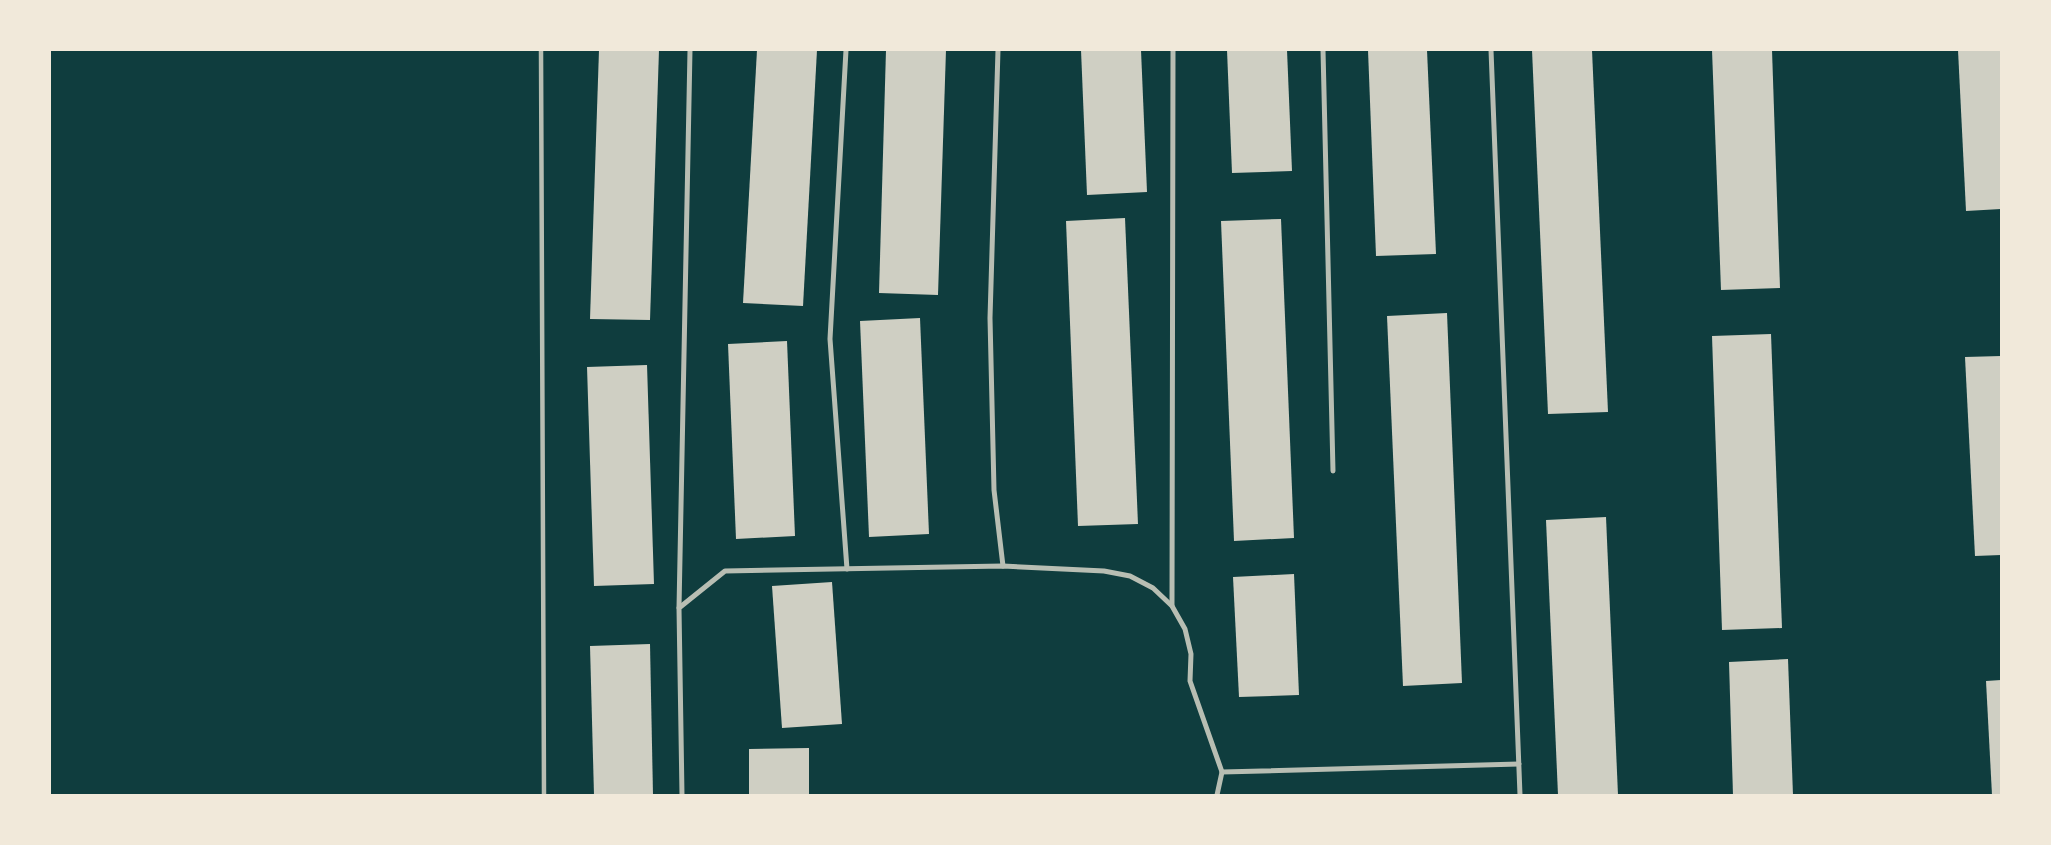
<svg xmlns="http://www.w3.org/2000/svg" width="2051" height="845" font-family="Cabin,sans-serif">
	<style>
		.building { fill: #cfcfc3 }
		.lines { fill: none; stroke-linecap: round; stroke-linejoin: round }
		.pedestrian { stroke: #b8beb3; stroke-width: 4.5 }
		.minor { stroke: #b8beb3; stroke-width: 5 }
	</style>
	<rect width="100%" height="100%" fill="#0f3d3e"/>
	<!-- building -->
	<g class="building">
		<path d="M599,50H659L650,320L590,319Z"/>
		<path d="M757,50H817L803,306L743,303Z"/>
		<path d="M886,50H946L938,295L879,293Z"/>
		<path d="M1081,50H1141L1147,192L1087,195Z"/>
		<path d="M1227,50H1287L1292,171L1232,173Z"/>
		<path d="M1368,50H1427L1436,254L1376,256Z"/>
		<path d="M1532,50H1592L1608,412L1548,414Z"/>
		<path d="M1712,50H1772L1780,288L1721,290Z"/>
		<path d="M1958,50H2001V209L1966,211Z"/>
		<path d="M1125,218L1138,524L1078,526L1066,221Z"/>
		<path d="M1281,219L1294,538L1234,541L1221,221Z"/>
		<path d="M1447,313L1462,683L1403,686L1387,316Z"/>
		<path d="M920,318L929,534L869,537L860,321Z"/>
		<path d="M1771,334L1782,628L1722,630L1712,336Z"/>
		<path d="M787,341L795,536L736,539L728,344Z"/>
		<path d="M2001,356V555L1975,556L1965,357Z"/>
		<path d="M647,365L654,584L594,586L587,367Z"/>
		<path d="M1606,517L1618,795H1558L1546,520Z"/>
		<path d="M1294,574L1299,695L1239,697L1233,577Z"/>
		<path d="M832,582L842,724L782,728L772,586Z"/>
		<path d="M650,644L653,795H594L590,646Z"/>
		<path d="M1788,659L1793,795H1733L1729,662Z"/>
		<path d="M2001,680V795H1992L1986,681Z"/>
		<path d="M809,748V795H749V749Z"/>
	</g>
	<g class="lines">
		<!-- pedestrian -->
		<path class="pedestrian" d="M541,50L544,795"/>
		<!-- minor -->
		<g class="minor">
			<path d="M846,50L830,339L847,569"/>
			<path d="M998,50L990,318L994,490L1003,566"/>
			<path d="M1323,50L1333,471"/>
			<path d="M1491,50L1520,795"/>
			<path d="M1172,606L1173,50"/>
			<path d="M679,608L690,50"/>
			<path d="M682,795L679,608L725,571L1003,566L1104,571L1130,576L1153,588L1172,606L1185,629L1191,654L1190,681L1222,772L1519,764"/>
			<path d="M1217,795L1222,772"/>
		</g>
	</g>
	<!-- border -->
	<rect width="2051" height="845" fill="none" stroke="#f1e9da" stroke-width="102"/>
</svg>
